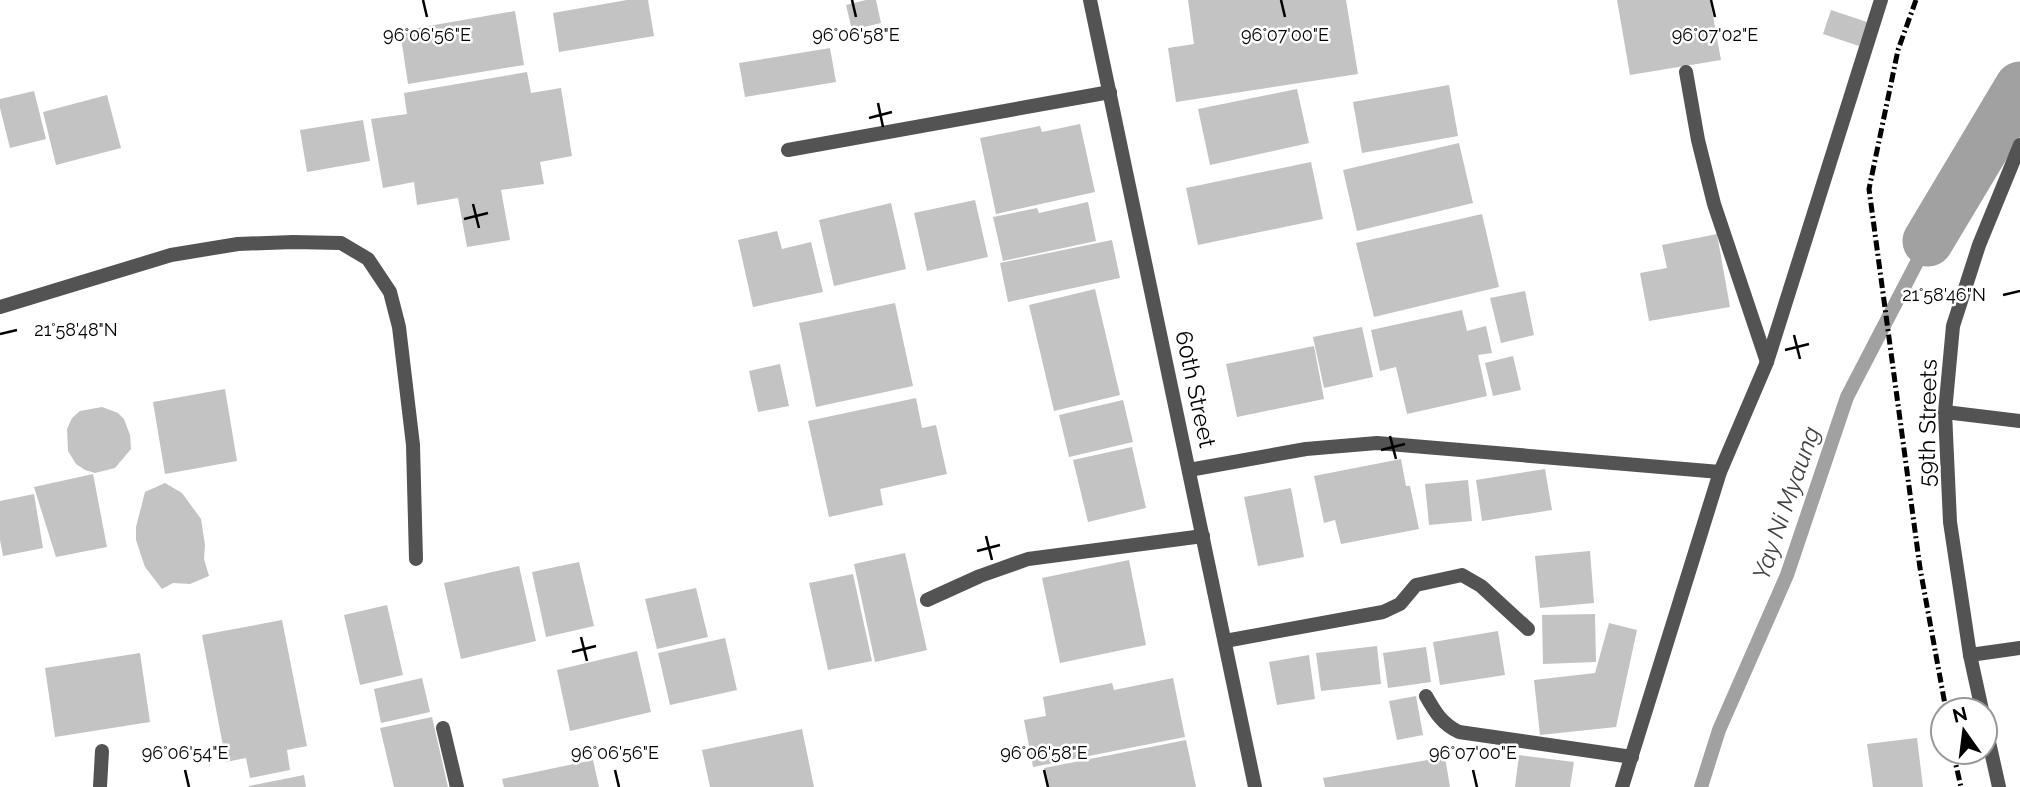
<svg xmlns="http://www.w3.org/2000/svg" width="2020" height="787" font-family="Raleway,sans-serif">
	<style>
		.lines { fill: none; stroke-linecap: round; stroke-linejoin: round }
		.stream { stroke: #a1a1a1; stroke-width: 14 }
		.canal { stroke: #a1a1a1; stroke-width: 51 }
		.building { fill: #c3c3c3 }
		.service { stroke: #535353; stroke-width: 14 }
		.minor { stroke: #535353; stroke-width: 14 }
		.rail { stroke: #000; stroke-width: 5; stroke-dasharray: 10 3.5 2 3.5; stroke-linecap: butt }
		.ticks { fill: none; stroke: #000; stroke-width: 2.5 }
		.labels { text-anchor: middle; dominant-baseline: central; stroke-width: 5; stroke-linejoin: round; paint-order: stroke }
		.street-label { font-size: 23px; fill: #000; stroke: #fff }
		.water-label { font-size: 24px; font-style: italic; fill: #424242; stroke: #fff }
		.ticks-label { font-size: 18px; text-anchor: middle; fill: #000; stroke: #fff; stroke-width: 5; stroke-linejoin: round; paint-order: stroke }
	</style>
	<rect width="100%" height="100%" fill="#fff"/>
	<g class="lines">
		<!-- stream -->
		<path class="stream" d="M1701,787L1719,730L1787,575L1847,397L1928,241"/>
		<!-- canal -->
		<path class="canal" d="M1928,241L2020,87"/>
	</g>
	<!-- building -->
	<g class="building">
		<path d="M627,0H648L654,36L559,52L553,13Z"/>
		<path d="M866,0H876L881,23L852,30L846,5Z"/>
		<path d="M1188,0H1346L1358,74L1176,102L1168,48L1194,44Z"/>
		<path d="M1617,0H1710L1721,60L1630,75Z"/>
		<path d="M1831,10L1867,22L1859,46L1823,34Z"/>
		<path d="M515,11L524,65L408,84L400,31Z"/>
		<path d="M830,48L836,82L745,97L739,63Z"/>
		<path d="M527,72L531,93L561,88L572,156L540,162L544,184L501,190L510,240L467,247L458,198L417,205L414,182L383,188L371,119L407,114L404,93Z"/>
		<path d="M1449,85L1458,136L1362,153L1353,102Z"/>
		<path d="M1297,89L1309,143L1210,165L1198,109Z"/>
		<path d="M34,91L46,139L10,148L0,108V99Z"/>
		<path d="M107,95L121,148L56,165L43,112Z"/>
		<path d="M363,120L370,161L307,172L300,130Z"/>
		<path d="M1080,124L1095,192L996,214L980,138L1040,126L1042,132Z"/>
		<path d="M1459,143L1473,203L1357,231L1343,170Z"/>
		<path d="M1311,162L1323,219L1198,245L1186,188Z"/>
		<path d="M975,200L988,257L927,271L914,213Z"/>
		<path d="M1088,202L1096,241L1003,261L993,217L1037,208L1039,213Z"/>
		<path d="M891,203L906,269L834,286L819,220Z"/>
		<path d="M1482,214L1499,287L1374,317L1356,243Z"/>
		<path d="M777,231L782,249L811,242L823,292L753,307L738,240Z"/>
		<path d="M1717,234L1730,307L1649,321L1640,273L1667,268L1662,245Z"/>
		<path d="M1112,240L1120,278L1008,302L1000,263Z"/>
		<path d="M1095,289L1120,395L1054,411L1029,305Z"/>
		<path d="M1525,291L1534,335L1501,343L1490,298Z"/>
		<path d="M895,303L913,386L816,407L799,323Z"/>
		<path d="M1462,310L1467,331L1486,326L1492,353L1478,355L1487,396L1407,414L1396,367L1380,371L1371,330Z"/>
		<path d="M1362,327L1373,377L1324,388L1313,337Z"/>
		<path d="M1314,346L1324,399L1237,417L1226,364Z"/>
		<path d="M1513,356L1521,390L1493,396L1485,363Z"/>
		<path d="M780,364L789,406L758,412L749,371Z"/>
		<path d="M225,389L237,461L165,474L153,402Z"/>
		<path d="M916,398L922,428L936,425L947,474L880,489L883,505L829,517L808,421Z"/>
		<path d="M1123,400L1133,442L1069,457L1059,415Z"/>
		<path d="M102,407L118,413L124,419L130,435L131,449L115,468L95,473L85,470L76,464L68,451L67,429L72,418L80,411Z"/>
		<path d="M1132,447L1146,508L1088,522L1073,460Z"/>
		<path d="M1401,459L1406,486H1410L1419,529L1341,544L1335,520L1324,523L1314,476Z"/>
		<path d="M1545,469L1552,510L1482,521L1476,480Z"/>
		<path d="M93,474L107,547L56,557L34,487Z"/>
		<path d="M1468,480L1472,521L1429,525L1425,484Z"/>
		<path d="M165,483L182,493L201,519L205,545L204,559L209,576L190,584L173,583L162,589L145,567L136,540V527L145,492Z"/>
		<path d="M1291,488L1304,557L1258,566L1244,497Z"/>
		<path d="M34,494L43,548L3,556L0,540V501Z"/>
		<path d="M1590,551L1594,603L1540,608L1535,556Z"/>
		<path d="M905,553L927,650L875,662L854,564Z"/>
		<path d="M1129,560L1146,645L1060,663L1042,578Z"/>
		<path d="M579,562L594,626L546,637L532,572Z"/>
		<path d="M519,566L536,641L461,659L444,583Z"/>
		<path d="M853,574L872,661L828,670L809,583Z"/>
		<path d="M696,588L708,637L657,649L645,599Z"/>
		<path d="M387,605L403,675L360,685L344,615Z"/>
		<path d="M1595,614L1596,662L1543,664L1542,615Z"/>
		<path d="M282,620L307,746L287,750L290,770L250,778L246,758L226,762L202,635Z"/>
		<path d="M1609,623L1637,630L1616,727L1540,735L1534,680L1595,673Z"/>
		<path d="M1498,631L1505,675L1440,685L1433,642Z"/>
		<path d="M725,638L737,690L670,705L658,653Z"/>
		<path d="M1377,646L1381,684L1321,691L1316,653Z"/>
		<path d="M1426,647L1431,682L1388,688L1383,653Z"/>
		<path d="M637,651L651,712L570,731L557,670Z"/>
		<path d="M140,653L150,722L55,737L45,668Z"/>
		<path d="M1309,655L1315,699L1277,705L1269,662Z"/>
		<path d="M422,678L430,712L381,723L374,689Z"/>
		<path d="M1173,678L1185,737L1033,767L1024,720L1046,716L1043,697L1112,683L1114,690Z"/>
		<path d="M1416,696L1423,735L1397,740L1389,701Z"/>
		<path d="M432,717L448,787H394L380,728Z"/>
		<path d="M802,729L814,787H710L702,750Z"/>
		<path d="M1917,738L1923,787H1873L1867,744Z"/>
		<path d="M1186,740L1196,787H1048L1044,768Z"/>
		<path d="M1519,755L1574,762L1570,787H1515Z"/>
		<path d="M1445,757L1450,787H1325L1323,778Z"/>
		<path d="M593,760L599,787H504L502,779Z"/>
		<path d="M304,775L306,787H249V786Z"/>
	</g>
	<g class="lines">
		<!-- service -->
		<path class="service" d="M788,150L1110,92"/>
		<!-- minor -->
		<g class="minor">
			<path d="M1090,0L1255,787"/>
			<path d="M1686,72L1698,140L1714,204L1767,362"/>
			<path d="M0,307L171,255L238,244L293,242L341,243L368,259L390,292L399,327L413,445L416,559"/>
			<path d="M1945,412L2020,421"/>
			<path d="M1189,470L1306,449L1377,443L1720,472"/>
			<path d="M927,600L980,576L1028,559L1203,536"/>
			<path d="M1225,641L1383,612L1400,604L1416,585L1462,575L1481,586L1528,629"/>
			<path d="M1970,655L2020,648"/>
			<path d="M1426,696C1435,712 1442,724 1459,732L1632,757"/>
			<path d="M1982,710L1970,655L1950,522L1945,412L1953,326L1979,245L2020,145"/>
			<path d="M1985,724L1999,787"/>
			<path d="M443,728L457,787"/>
			<path d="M100,787L102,751"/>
			<path d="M1622,787L1720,472L1767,362L1881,0"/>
		</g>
		<!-- rail -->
		<g class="rail">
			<path d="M1916,0L1898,50L1869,189L1920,568L1946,710"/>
			<path d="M1953,752L1961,787"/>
		</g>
	</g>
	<!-- ticks -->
	<path class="ticks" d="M423,0L427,17M852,0L856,17M1281,0L1285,17M1711,0L1715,17M878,103L883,127M869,118L892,112M473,204L479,228M464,219L488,213M2003,295L2020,291M0,334L17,330M1794,335L1800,359M1785,350L1809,344M1390,436L1396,459M1381,450L1405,444M986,536L992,560M977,551L1000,545M581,637L587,661M572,652L596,646M185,770L189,787M615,770L619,787M1044,770L1048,787M1473,770L1477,787"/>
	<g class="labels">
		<!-- street labels -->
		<g class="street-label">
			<text transform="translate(1196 389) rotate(78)">60th Street</text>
			<text transform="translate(1927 423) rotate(-89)">59th Streets</text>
		</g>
		<!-- water labels -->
		<g class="water-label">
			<text transform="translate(1786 503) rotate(-71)">Yay Ni Myaung</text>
		</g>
	</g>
	<g class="ticks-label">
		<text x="427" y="41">96°06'56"E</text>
		<text x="856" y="41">96°06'58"E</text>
		<text x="1285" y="41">96°07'00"E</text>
		<text x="1715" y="41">96°07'02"E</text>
		<text x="1944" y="301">21°58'46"N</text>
		<text x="76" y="336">21°58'48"N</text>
		<text x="185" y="759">96°06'54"E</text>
		<text x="615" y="759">96°06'56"E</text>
		<text x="1044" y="759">96°06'58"E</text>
		<text x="1473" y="759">96°07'00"E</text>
	</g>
	<!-- north arrow -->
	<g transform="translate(1964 731) rotate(346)"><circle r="33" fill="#ffffff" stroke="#999999" stroke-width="2"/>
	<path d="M0-5L12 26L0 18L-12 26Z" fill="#000000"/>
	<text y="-10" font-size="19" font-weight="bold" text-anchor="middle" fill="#000000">N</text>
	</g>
</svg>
